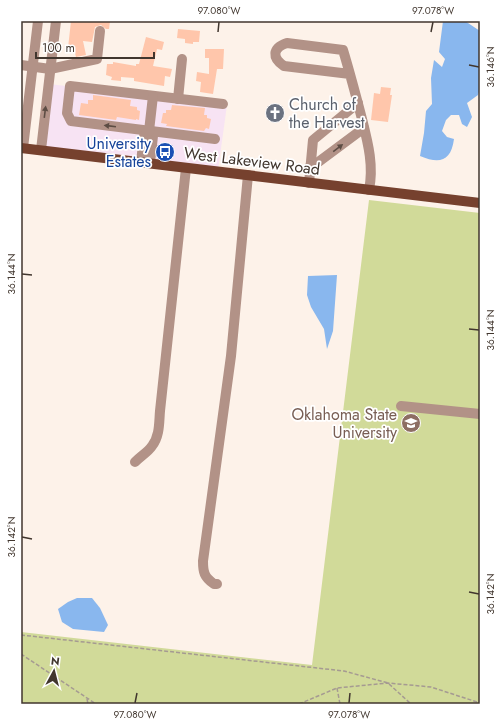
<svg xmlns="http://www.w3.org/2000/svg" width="501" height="725" font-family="Jost,sans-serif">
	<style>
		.commercial { fill: #f7e3f3 }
		.green { fill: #d1da99 }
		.water { fill: #89b7ee }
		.building { fill: #ffc6ab }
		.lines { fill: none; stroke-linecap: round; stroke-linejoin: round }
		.path { stroke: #a59a92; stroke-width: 1.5; stroke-dasharray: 4 2; stroke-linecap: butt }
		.minor { stroke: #b29287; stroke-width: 10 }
		.major { stroke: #76412e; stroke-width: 10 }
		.oneway { fill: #5d4d44 }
		.ticks { fill: none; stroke: #41362e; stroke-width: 1.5 }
		.labels { text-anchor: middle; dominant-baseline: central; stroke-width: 3.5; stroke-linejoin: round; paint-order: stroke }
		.worship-label { font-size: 16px; fill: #5b616d; stroke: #fff; text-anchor: start }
		.transit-label { font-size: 16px; fill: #164399; stroke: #fff; text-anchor: end }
		.street-label { font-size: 16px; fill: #41362e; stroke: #fff }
		.education-label { font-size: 16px; fill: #785e54; stroke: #fff; text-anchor: end }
		.neatline { fill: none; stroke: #41362e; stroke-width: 1.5 }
		.ticks-label { font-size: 10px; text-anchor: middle; fill: #41362e }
	</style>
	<rect width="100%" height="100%" fill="#fdf2e9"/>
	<!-- commercial -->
	<path class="commercial" d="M49,84L227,105L218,170L41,149Z"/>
	<!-- green -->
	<path class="green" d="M369,200L480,213V704H21V632L312,665Z"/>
	<!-- water -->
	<g class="water">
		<path d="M443,21H465L480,31V89L478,95L467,103L472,117L467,127L462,124L459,115H451L446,120L442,131L447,137L454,139C451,162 439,164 420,156L424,133L426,111L432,104L431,78L434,60L442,67L445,59L439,52Z"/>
		<path d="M337,275L333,331L327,349L324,329L311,307L307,295L308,276Z"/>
		<path d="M77,598H92L100,608L108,625L104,632L73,629L62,622L58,609L68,602Z"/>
	</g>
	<!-- building -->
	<g class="building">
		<path d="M71,21H110L109,29H106L101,25L95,27L92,42L83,41L86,55L76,57L74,49L68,48Z"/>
		<path d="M178,29L200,31L199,42H193V44L185,43V39L177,38Z"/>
		<path d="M146,37L164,42L162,50L157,49L153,66L172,69L170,77L165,76L164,86L134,81V78L121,77V81L111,80L112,77L106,75L107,64H113V62L136,66V64H139Z"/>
		<path d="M205,49H224L223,69H217L213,94L200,92L201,82L196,81L197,72L209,74V58H205Z"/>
		<path d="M381,87L391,88L390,95H392L388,122L371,120L374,93L380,94Z"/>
		<path d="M93,95L131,100L130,106L137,107V110L140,111L139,120L136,119V120L117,117L116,120L79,115L81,103L88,104V100H93Z"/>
		<path d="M172,105L205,108L204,115H207V118L211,119L209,129L206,128L204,131L166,126L167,124L161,123L163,113H166V110H171Z"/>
	</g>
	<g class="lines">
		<!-- path -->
		<g class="path">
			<path d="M21,635L344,671L388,683L411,704"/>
			<path d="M21,654L96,704"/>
			<path d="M337,688L340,704"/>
			<path d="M87,699L88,704"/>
			<path d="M299,704L337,688L388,683L431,687L480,703"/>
		</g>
		<!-- minor -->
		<g class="minor">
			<path d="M21,65L50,69L97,59L100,31"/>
			<path d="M350,74L284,66C272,58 272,48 287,43L343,50C350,73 356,96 362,119C368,143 374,166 369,190"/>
			<path d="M178,99L182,59"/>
			<path d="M149,131L153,136L150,163"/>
			<path d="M215,139L71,121L67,113L70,86L223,104"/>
			<path d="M23,148L38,21"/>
			<path d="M41,150L56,21"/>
			<path d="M141,162L144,136L149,131L153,96"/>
			<path d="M310,166L317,163L364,128"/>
			<path d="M309,183L313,140L358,103"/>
			<path d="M401,406L480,414"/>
			<path d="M135,462C141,456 148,452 152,446C160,436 159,422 160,411L186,168"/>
			<path d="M217,584H214C204,577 203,572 203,561L231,356L248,175"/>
		</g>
		<!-- major -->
		<path class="major" d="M21,148L480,203"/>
	</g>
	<!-- one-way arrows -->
	<defs><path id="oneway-solid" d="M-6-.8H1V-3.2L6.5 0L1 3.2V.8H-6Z"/></defs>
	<g class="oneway">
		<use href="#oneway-solid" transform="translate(45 112) rotate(-83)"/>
		<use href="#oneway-solid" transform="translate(110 126) rotate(-173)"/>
		<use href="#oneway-solid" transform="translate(338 148) rotate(-37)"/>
	</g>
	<!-- ticks -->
	<path class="ticks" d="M218,32L219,22M431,32L433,22M469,65L479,67M22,274L32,275M469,329L479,330M22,537L32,539M469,592L479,594M135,703L137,693M349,703L350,693"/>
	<!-- icons -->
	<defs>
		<symbol id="church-disc" viewBox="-11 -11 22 22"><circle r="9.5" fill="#6b7280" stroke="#fff"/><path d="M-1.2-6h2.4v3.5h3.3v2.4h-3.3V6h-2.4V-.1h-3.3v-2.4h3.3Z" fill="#fff"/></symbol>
		<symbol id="bus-disc" viewBox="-11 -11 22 22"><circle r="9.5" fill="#1a4fb4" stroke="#fff"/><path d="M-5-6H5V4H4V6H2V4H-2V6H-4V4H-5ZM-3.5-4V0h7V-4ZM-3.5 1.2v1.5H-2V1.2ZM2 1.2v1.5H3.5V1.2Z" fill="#fff"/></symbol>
		<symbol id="university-disc" viewBox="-11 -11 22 22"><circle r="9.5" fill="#8d6e63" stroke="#fff"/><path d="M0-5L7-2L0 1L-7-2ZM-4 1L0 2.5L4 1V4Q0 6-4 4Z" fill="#fff"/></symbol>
	</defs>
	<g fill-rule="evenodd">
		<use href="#church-disc" x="264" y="102" width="22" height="22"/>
		<use href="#bus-disc" x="154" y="141" width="22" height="22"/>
		<use href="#university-disc" x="400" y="412" width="22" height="22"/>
	</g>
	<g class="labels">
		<!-- worship labels -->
		<g class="worship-label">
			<text x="289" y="104">Church of<tspan x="289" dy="18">the Harvest</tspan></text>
		</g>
		<!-- transit labels -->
		<g class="transit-label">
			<text x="151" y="143">University<tspan x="151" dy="18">Estates</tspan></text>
		</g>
		<!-- street labels -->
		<g class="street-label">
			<text transform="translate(252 161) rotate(7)">West Lakeview Road</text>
		</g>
		<!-- education labels -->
		<g class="education-label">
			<text x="397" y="414">Oklahoma State<tspan x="397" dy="18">University</tspan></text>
		</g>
	</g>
	<!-- border -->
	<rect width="501" height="725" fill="none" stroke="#ffffff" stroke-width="44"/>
	<!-- north arrow -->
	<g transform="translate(54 671) rotate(7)" stroke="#ffffff" stroke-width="3" paint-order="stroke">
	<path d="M0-3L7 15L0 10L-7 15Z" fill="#41362e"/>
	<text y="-6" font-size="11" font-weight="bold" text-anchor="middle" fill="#41362e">N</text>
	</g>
	<!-- scale -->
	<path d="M36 52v6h118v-6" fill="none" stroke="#41362e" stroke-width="2"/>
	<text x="42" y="52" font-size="12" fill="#41362e" stroke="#ffffff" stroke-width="3" paint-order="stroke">100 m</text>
	<rect x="22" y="22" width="457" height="681" class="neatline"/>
	<g class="ticks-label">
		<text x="219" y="14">97.080°W</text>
		<text x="433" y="14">97.078°W</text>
		<text transform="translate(490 67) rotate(-90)" y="4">36.146°N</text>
		<text transform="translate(11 274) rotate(-90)" y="4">36.144°N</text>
		<text transform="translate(490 330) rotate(-90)" y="4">36.144°N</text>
		<text transform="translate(11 537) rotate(-90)" y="4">36.142°N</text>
		<text transform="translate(490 594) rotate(-90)" y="4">36.142°N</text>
		<text x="135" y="718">97.080°W</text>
		<text x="349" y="718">97.078°W</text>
	</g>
</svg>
